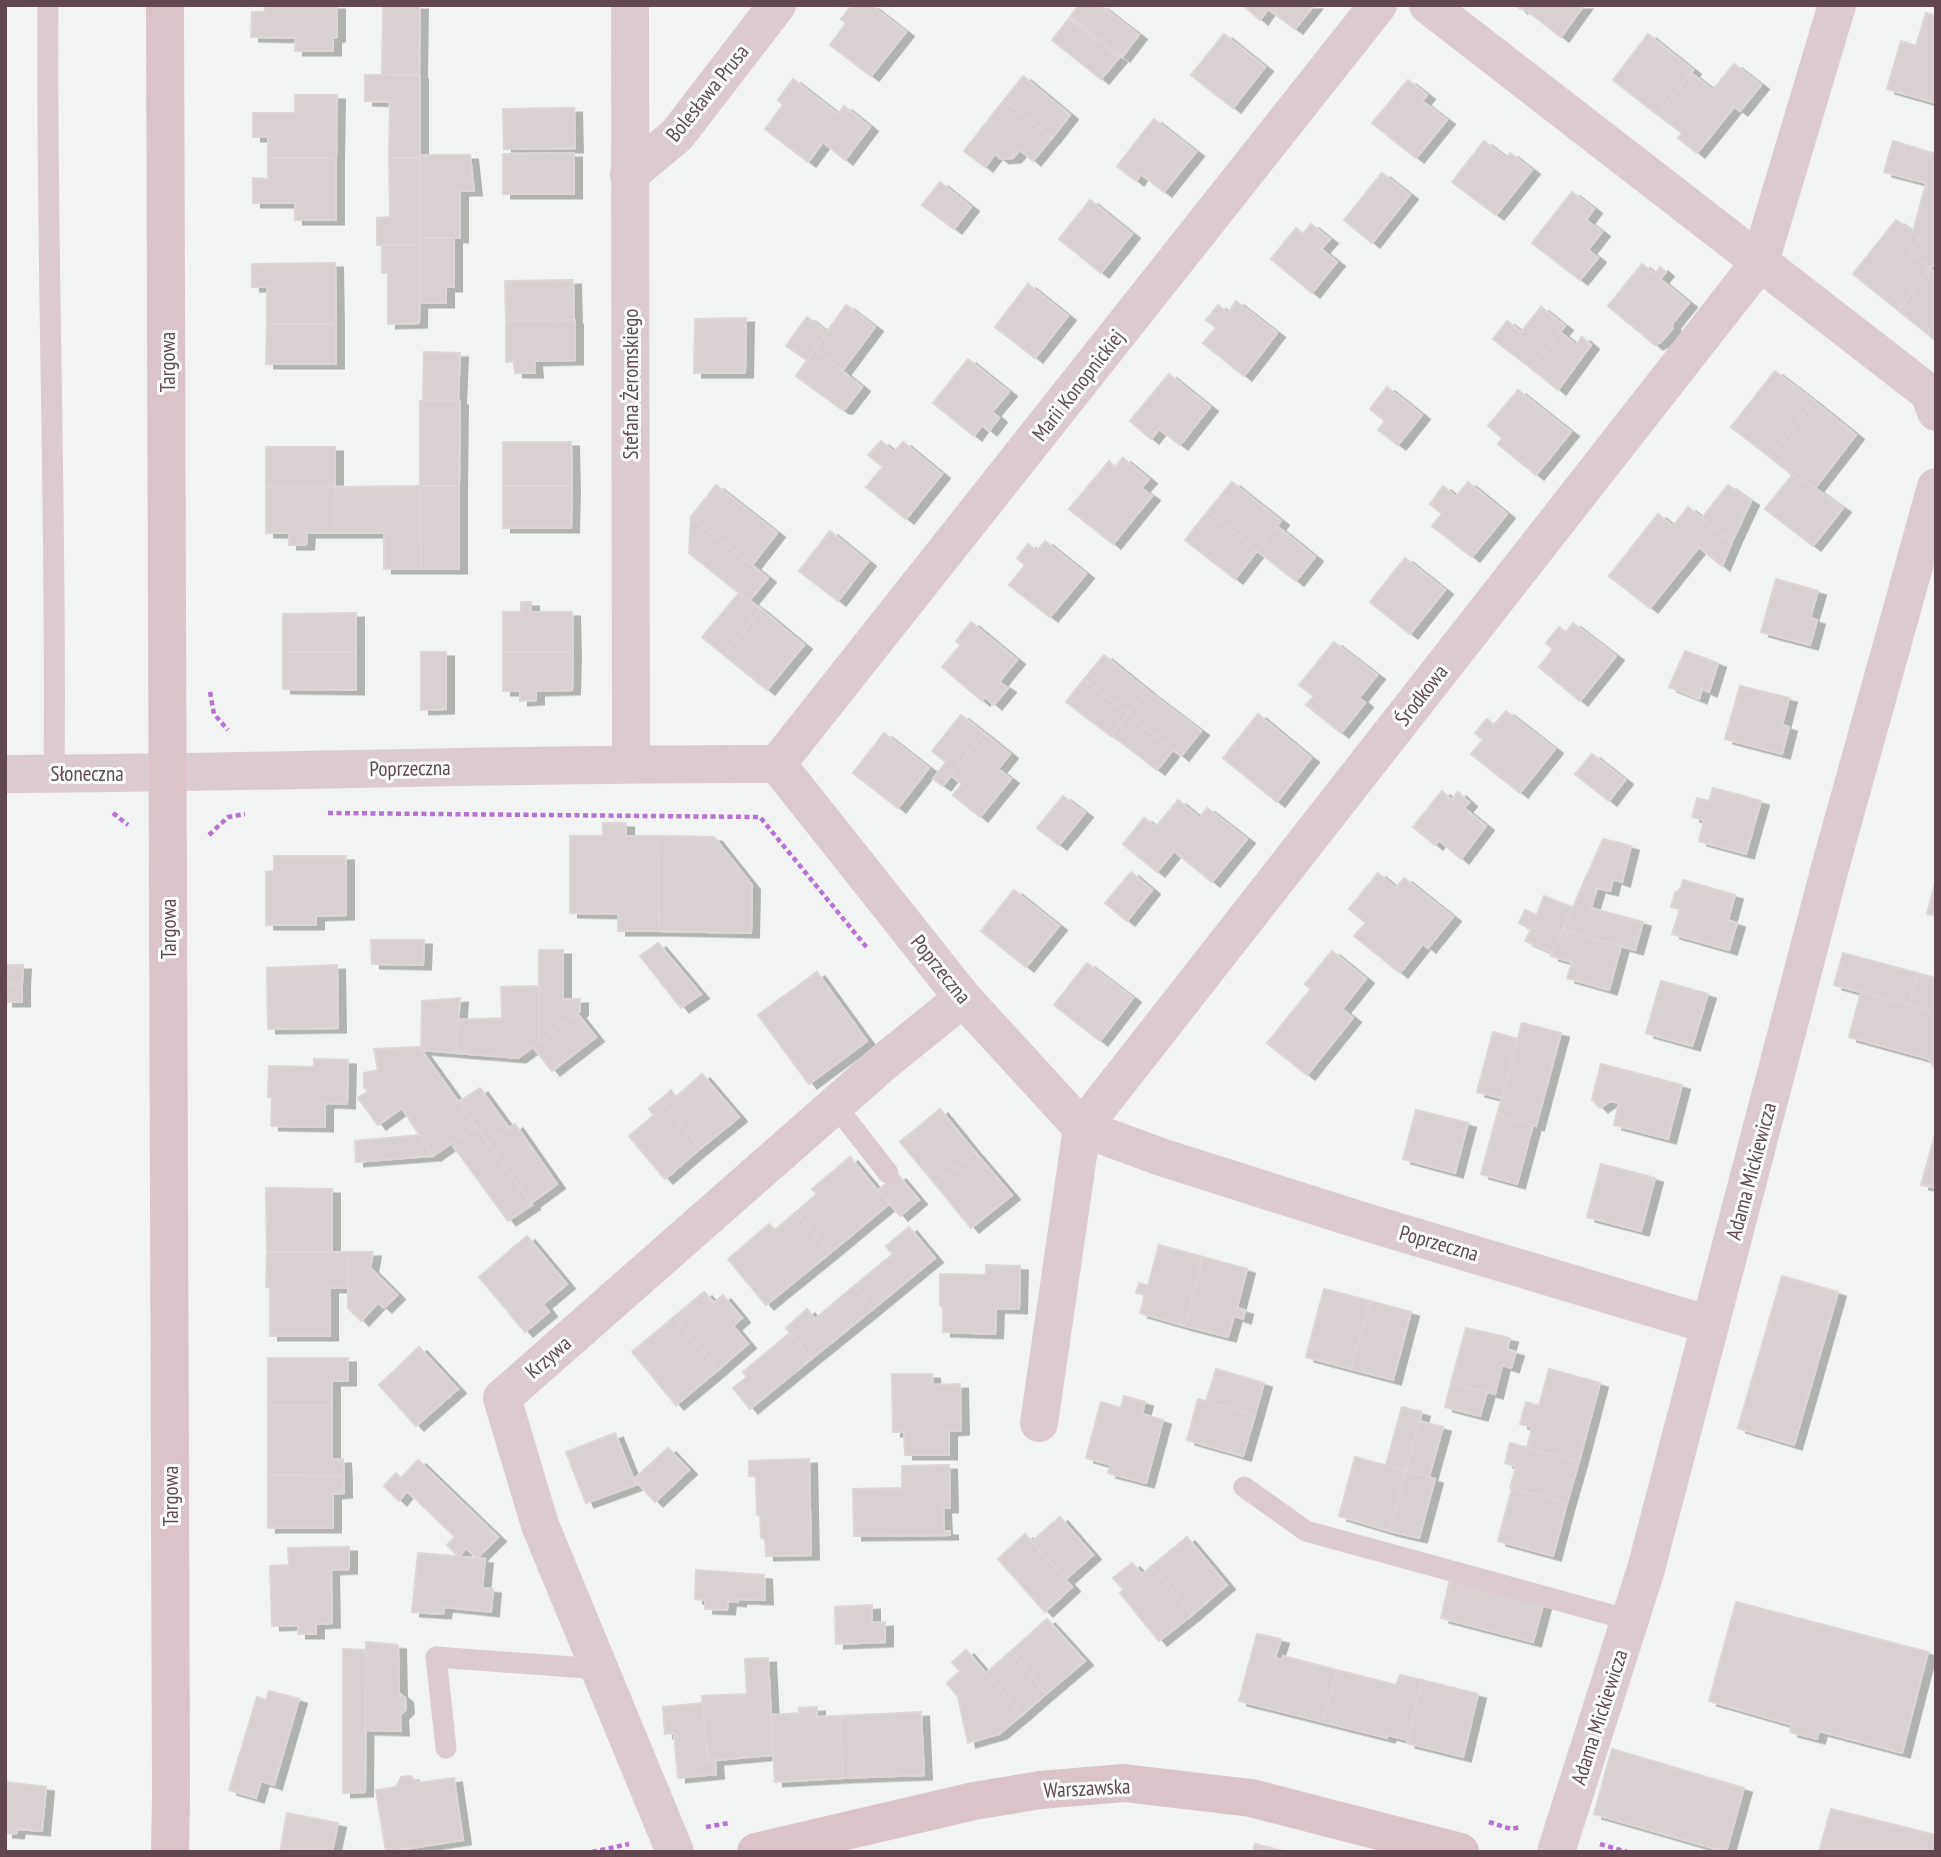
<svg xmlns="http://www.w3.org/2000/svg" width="1941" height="1857" font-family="'PT Sans Narrow',sans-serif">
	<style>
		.building { fill: #d9d0d2; stroke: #ddd5d6; stroke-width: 2; filter: url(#shadow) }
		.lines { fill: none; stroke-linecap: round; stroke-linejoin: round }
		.path { stroke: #b673d5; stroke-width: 4.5; stroke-dasharray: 5 3.5; stroke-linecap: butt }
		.lane { stroke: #dccad1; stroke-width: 21 }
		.street { stroke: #dccad1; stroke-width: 38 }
		.secondary { stroke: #dbc3ca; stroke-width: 38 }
		.labels { text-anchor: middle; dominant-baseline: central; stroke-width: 6; stroke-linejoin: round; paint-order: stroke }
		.street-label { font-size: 21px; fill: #614750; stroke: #fff }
	</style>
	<defs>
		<filter id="shadow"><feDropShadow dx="8" dy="4.5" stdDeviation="0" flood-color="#0004"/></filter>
	</defs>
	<rect width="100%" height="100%" fill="#f1f4f2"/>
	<!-- building -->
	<g class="building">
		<path d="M265,5H337V37L333,38V51H295L296,38L251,37L252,12H265Z"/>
		<path d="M383,5H420L419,75L382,74Z"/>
		<path d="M852,5H871L906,32L871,76L830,45L846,23L841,19Z"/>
		<path d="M1079,5H1100L1139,35L1122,57L1070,17Z"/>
		<path d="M1243,5H1314L1295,29L1268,9L1260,20Z"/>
		<path d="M1516,5H1584L1561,37L1522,7L1520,9Z"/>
		<path d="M1926,13L1936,16V103L1887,89L1901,41L1916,46Z"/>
		<path d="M1069,19L1119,58L1101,79L1052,40Z"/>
		<path d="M1224,34L1265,67L1233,108L1191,75Z"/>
		<path d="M1648,34L1693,70L1658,115L1613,80Z"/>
		<path d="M1734,64L1761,85L1740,111L1734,107L1697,153L1678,138L1682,133L1658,115L1691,73L1713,90Z"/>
		<path d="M365,75H420V158H389L390,102L365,101Z"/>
		<path d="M1023,76L1070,115L1052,138L1004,100Z"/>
		<path d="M793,79L838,114L844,106L870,127L845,160L823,142L808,162L765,129L783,105L778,100Z"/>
		<path d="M1408,80L1427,95L1422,101L1447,120L1416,158L1372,123Z"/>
		<path d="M295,95H337L336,158H268V137H253V113H295Z"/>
		<path d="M1004,100L1052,138L1033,161L1020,150L1013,158L1001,159L995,154L985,167L964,151Z"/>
		<path d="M574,108L575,148L504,149L503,109Z"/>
		<path d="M1154,119L1196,152L1164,192L1141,174L1136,181L1117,166Z"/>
		<path d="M1484,141L1506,158L1510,153L1532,170L1496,215L1452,182Z"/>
		<path d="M1893,141L1936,154V262L1930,269L1909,252L1920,237L1913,232L1926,183L1884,172Z"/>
		<path d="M574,153V194H503V154Z"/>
		<path d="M420,155H470L474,191H460V238H420Z"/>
		<path d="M268,158H336V220H295V203H253V178L268,179Z"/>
		<path d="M389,158H420V245H377V218L390,217Z"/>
		<path d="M1382,173L1410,195L1372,243L1344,220Z"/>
		<path d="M940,182L971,207L954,229L922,205Z"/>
		<path d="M1572,192L1594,209L1586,220L1602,232L1588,250L1598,258L1580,280L1532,243Z"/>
		<path d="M1090,200L1132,234L1101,273L1059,239Z"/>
		<path d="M1896,220L1920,237L1909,252L1930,269L1898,310L1853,274Z"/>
		<path d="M1311,224L1330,239L1321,249L1337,262L1312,293L1271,259L1296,228L1303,234Z"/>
		<path d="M420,238H454V287H446V303H419Z"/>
		<path d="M382,245H420L419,323L388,324V273H382Z"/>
		<path d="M335,263L336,324H267V287H252V264Z"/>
		<path d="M1642,264L1655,274L1660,267L1666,272L1660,279L1689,303L1672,324L1673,328L1661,342L1655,345L1608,306Z"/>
		<path d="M1930,269L1936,273V341L1898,310Z"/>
		<path d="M573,280L574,321H506L505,281Z"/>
		<path d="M1028,284L1068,316L1035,358L995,327Z"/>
		<path d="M1236,301L1277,333L1244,376L1203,343L1216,328L1206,320L1218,305L1228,313Z"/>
		<path d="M846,305L875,327L842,371L815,349Z"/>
		<path d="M1541,307L1565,326L1531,368L1493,339L1507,321L1521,332Z"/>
		<path d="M807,317L827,332L807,360L786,346Z"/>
		<path d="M746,318L745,373H694L695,319Z"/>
		<path d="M575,320V360L534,361L535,373H515L514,361L506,362V321Z"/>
		<path d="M267,324H336V364H266Z"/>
		<path d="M1560,332L1576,345L1582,337L1591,345L1558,390L1531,368Z"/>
		<path d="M815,349L862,387L845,409H841L796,376Z"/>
		<path d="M424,352L460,353L458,401H423Z"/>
		<path d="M968,359L1009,392L992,412L999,418L989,431L982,425L974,436L933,403Z"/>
		<path d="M1775,371L1814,401L1770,457L1731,427Z"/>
		<path d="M1169,374L1210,407L1180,445L1159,429L1151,439L1130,421Z"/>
		<path d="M1387,387L1422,415L1398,445L1378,430L1385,421L1370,409Z"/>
		<path d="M1518,390L1571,432L1536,475L1498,444L1502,438L1488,426Z"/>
		<path d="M420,401H460L459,486H420Z"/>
		<path d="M1814,401L1856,435L1815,488L1792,475L1770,457Z"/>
		<path d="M881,441L894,452L903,442L942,474L906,519L866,487L883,467L868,455Z"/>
		<path d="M503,442H571L572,486H503Z"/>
		<path d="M266,447H335V487L266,486Z"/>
		<path d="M1123,458L1149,479L1141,488L1152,496L1113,544L1069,509L1109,461L1115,467Z"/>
		<path d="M1792,475L1815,488L1843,508L1813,546L1765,509Z"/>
		<path d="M1232,482L1281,521L1257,551L1208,511Z"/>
		<path d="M1468,482L1507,514L1472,557L1432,526L1442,514L1430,504L1443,486L1456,497Z"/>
		<path d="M716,485L777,533L752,565L691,517Z"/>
		<path d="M1728,485L1751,501L1732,542L1702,518Z"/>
		<path d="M266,486L335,487L334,533H307L306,545H289L290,533H266Z"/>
		<path d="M420,486H459V569H421Z"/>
		<path d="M420,486L421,569H384V533H334L335,487Z"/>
		<path d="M503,486H572L571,528H503Z"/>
		<path d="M1688,507L1732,542L1722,566L1699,547L1650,608L1609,576L1658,514L1673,526Z"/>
		<path d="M1208,511L1257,551L1235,579L1185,540Z"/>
		<path d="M691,517L768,578L749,601L689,553Z"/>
		<path d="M1277,526L1315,557L1296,581L1257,551Z"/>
		<path d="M830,531L868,562L838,601L799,571Z"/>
		<path d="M1045,541L1086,574L1050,617L1009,585L1025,565L1017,558L1028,544L1037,551Z"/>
		<path d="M1405,558L1445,590L1410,634L1370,602Z"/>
		<path d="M1776,579L1818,591L1810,618L1817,620L1810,645L1761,632Z"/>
		<path d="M739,593L761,609L724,655L702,637Z"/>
		<path d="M521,602H531V612H572L573,652H503V612H521Z"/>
		<path d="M761,609L804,645L767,690L724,655Z"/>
		<path d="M356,613V652H283V614Z"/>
		<path d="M971,622L1017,660L999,682L1008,688L994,705L985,697L982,701L942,667L961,645L956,641Z"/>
		<path d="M1573,623L1616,656L1580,701L1539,667L1553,649L1546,643L1559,627L1566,632Z"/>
		<path d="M1334,642L1377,675L1359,698L1365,703L1341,733L1306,705L1314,696L1299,685Z"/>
		<path d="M1685,651L1718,663L1709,692L1702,689L1699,699L1669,687Z"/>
		<path d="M283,652H356V690L283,689Z"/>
		<path d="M421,652H446V709L421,710Z"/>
		<path d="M503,652H573L572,690L536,691V700L520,701V691H503Z"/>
		<path d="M1104,655L1147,690L1128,714L1084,679Z"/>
		<path d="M1084,679L1128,714L1111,736L1066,702Z"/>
		<path d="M1740,686L1789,698L1782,725L1789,727L1782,754L1725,739Z"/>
		<path d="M1147,690L1201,731L1181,756L1128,714Z"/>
		<path d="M1506,711L1555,749L1520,793L1471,754L1483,740L1475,733L1487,719L1494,725Z"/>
		<path d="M1128,714L1173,750L1157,770L1112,735Z"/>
		<path d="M1258,714L1311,758L1277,802L1223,758Z"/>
		<path d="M961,715L984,733L943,786L933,779L946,762L932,751Z"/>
		<path d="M884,733L929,768L898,808L853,773Z"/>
		<path d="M984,733L1010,754L998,769L1011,779L980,817L953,795L962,784L951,775Z"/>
		<path d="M1592,754L1625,780L1609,801L1575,774Z"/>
		<path d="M1713,788L1761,801L1746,854L1699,841L1704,820L1692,817L1697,798L1709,801Z"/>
		<path d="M1442,791L1452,800L1458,792L1469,802L1464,808L1486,826L1461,859L1439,840L1435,845L1413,827Z"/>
		<path d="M1063,796L1085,813L1059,845L1037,828Z"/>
		<path d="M1178,800L1200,818L1207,808L1247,839L1212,882L1174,851L1157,872L1123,844L1144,818L1156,827Z"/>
		<path d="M603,823H626V836H658L659,931H618V914L570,913V836H603Z"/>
		<path d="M658,836L714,837L752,885L751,933L659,931Z"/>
		<path d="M1603,839L1631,846L1622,882L1613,879L1610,891L1597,888L1591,908L1643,922L1635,950L1563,930Z"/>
		<path d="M274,856H346V915L316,916V925H266V872L274,871Z"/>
		<path d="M1131,872L1152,890L1127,921L1105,903Z"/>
		<path d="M1378,873L1396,888L1404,878L1453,917L1428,948L1423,944L1400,973L1354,936L1366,923L1349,909Z"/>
		<path d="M1683,880L1735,895L1728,920L1737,923L1729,950L1672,934L1680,909L1671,907L1675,893L1681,888Z"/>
		<path d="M1936,880V916L1927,914Z"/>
		<path d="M1014,890L1059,926L1026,967L981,931Z"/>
		<path d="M1544,896L1572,907L1553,953L1525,941L1531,929L1519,923L1525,910L1537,915Z"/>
		<path d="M1563,930L1621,946L1609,990L1567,978L1572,962L1551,956Z"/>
		<path d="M371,940H424L423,965L372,964Z"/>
		<path d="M658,943L701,994L681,1008L640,956Z"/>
		<path d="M539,950H563V999H580V1011L539,1042Z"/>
		<path d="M1332,951L1366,979L1342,1009L1353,1018L1307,1075L1267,1043L1311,989L1305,984Z"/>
		<path d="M1843,953L1917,973L1909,1005L1834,985Z"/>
		<path d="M1087,963L1133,998L1100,1041L1054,1005Z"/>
		<path d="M5,965H23L22,984H5Z"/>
		<path d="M337,965L338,1028L268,1029L267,968Z"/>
		<path d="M817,972L867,1041L809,1084L758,1015Z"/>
		<path d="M1917,973L1936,978V1012L1909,1005Z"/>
		<path d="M1661,981L1708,994L1692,1046L1646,1033Z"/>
		<rect x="5" y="984" width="17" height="18"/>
		<path d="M539,986V1042L533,1047L518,1058L456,1053L459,1020L502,1018L501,987Z"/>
		<path d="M1861,992L1936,1012V1071L1929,1059L1849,1037Z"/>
		<path d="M460,998L456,1053L421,1050L422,1001Z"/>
		<path d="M577,1013L596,1037L552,1071L533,1047Z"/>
		<path d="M1522,1023L1561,1033L1536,1126L1497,1115Z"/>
		<path d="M1493,1032L1518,1039L1501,1098L1477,1092Z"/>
		<path d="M419,1047L476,1126L433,1156L402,1108L378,1125L358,1098L368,1091L364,1087V1073L378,1070L374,1049Z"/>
		<path d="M314,1059L348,1060L347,1104L325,1103V1127L271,1126L272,1097H268L269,1066L314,1067Z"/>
		<path d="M1601,1064L1682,1085L1668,1139L1614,1125L1619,1103L1610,1101L1600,1108L1592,1100Z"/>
		<path d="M702,1074L739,1117L701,1148L660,1100L671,1090L676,1097Z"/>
		<path d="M480,1088L509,1128L488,1143L458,1102Z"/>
		<path d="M660,1100L701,1148L665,1179L629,1136L654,1115L649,1109Z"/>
		<path d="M940,1109L975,1152L936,1185L900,1142Z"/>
		<path d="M1416,1110L1468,1123L1455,1173L1403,1159Z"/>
		<path d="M1497,1115L1533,1125L1517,1184L1481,1174Z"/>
		<path d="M515,1124L557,1184L531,1203L488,1143Z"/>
		<path d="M476,1126L532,1205L508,1221L451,1143Z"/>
		<path d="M1936,1131V1188L1921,1185Z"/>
		<path d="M420,1135L433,1156L356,1162L355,1141Z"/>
		<path d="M975,1152L1012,1195L971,1228L936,1185Z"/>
		<path d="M850,1157L889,1204L830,1253L796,1212L817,1194L812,1189Z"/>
		<path d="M1601,1164L1655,1178L1641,1231L1587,1217Z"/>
		<path d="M898,1175L919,1200L900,1216L878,1190Z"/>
		<path d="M266,1188L332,1189V1252H267Z"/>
		<path d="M796,1212L830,1253L766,1305L728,1259L769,1224L775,1230Z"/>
		<path d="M909,1227L935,1258L873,1309L854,1286L893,1254L886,1246Z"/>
		<path d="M527,1236L567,1284L543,1304L549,1312L525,1332L479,1277Z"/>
		<path d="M1159,1245L1203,1257L1185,1326L1140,1313L1145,1295L1136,1293L1139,1283L1148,1286Z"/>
		<path d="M267,1252H348V1288H330V1336H270V1288L266,1287Z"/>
		<path d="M348,1252H373L370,1268L397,1295L384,1308L378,1303L361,1321L348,1308Z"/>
		<path d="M1203,1257L1247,1269L1237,1308L1245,1310L1243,1319L1234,1316L1228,1337L1185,1326Z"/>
		<path d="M986,1265L1020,1266L1019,1309L996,1308L995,1334L943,1332V1307L940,1306V1274L986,1275Z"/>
		<path d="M1782,1276L1838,1292L1794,1445L1738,1428Z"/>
		<path d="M854,1286L873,1309L811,1359L786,1328L807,1309L815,1319Z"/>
		<path d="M1324,1289L1370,1301L1351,1369L1306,1357Z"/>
		<path d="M704,1292L714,1303L723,1295L742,1318L733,1326L748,1344L718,1370L674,1317Z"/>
		<path d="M1370,1301L1411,1312L1393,1380L1351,1369Z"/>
		<path d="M674,1317L718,1370L676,1405L632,1352Z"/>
		<path d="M1466,1328L1510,1338L1507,1349L1516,1352L1511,1368L1502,1365L1495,1394L1451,1383Z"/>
		<path d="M790,1333L811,1359L750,1409L733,1388L747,1377L743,1372Z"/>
		<path d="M419,1347L458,1389L416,1426L379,1385Z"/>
		<path d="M268,1358H348V1381H332V1405L268,1406Z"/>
		<path d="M1216,1369L1264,1383L1255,1415L1206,1402Z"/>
		<path d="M1549,1369L1600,1383L1579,1462L1527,1448L1532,1427L1520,1424L1526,1402L1539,1406Z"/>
		<path d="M892,1374H932L933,1385L960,1384L961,1430L949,1431V1455H905L904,1432H893Z"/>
		<path d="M1451,1383L1487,1392L1480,1416L1445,1407Z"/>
		<path d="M1124,1396L1145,1402L1142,1414L1163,1420L1146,1483L1108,1473L1111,1465L1086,1458L1101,1402L1121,1408Z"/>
		<path d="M1198,1399L1255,1415L1243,1456L1187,1440Z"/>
		<path d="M332,1405V1459H343L344,1476L268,1475V1406Z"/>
		<path d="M1402,1407L1422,1412L1406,1471L1386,1465Z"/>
		<path d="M1419,1421L1443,1427L1429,1477L1406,1471Z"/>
		<path d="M615,1433L636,1485L586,1503L566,1452Z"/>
		<path d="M1510,1443L1579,1462L1567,1503L1510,1488L1516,1466L1505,1463Z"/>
		<path d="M668,1448L689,1470L655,1502L634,1479Z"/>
		<path d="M1355,1457L1406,1471L1389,1531L1339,1516Z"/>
		<path d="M809,1459L811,1555L766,1556L765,1539L761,1538L760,1515H757L756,1476H749V1461Z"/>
		<path d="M418,1460L498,1537L477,1558L466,1548L459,1557L447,1545L455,1537L407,1491L399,1501L384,1486L396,1473L401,1478Z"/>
		<path d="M949,1465L950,1508H943L944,1531H950V1535L854,1536L853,1489L902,1488V1466Z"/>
		<path d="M1406,1471L1435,1479L1419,1538L1389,1531Z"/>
		<path d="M268,1475L344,1476V1493L333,1494V1528H268Z"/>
		<path d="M1512,1488L1567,1503L1553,1556L1498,1541Z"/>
		<path d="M1060,1517L1093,1555L1066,1579L1032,1541Z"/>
		<path d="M1025,1534L1072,1587L1045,1612L998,1559Z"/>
		<path d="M1187,1537L1227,1585L1192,1615L1152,1566Z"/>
		<path d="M349,1547V1569L331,1570L332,1623L316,1624V1634H298V1625L272,1626L270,1566L289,1565L288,1548Z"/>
		<path d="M418,1553L485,1559L482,1588L493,1589L491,1612L444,1607L443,1614L412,1612Z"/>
		<path d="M1132,1563L1142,1574L1152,1566L1192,1615L1159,1641L1120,1593L1123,1589L1113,1578Z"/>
		<path d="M696,1570L764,1575L765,1600L738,1599V1602L728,1601L727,1610L705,1609V1600L695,1599Z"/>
		<path d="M1450,1579L1543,1605L1533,1642L1441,1618Z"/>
		<path d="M1736,1602L1928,1652L1902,1753L1819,1731L1817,1739L1790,1732L1792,1725L1709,1701Z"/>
		<path d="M872,1605V1623L885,1622V1642L836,1644L835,1607Z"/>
		<path d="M1047,1619L1085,1661L1046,1694L1011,1651Z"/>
		<path d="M1257,1634L1281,1639L1275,1658L1282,1660L1283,1656L1337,1670L1323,1722L1239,1701Z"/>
		<path d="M366,1642L398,1645L399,1693L405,1698L406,1709L400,1715L401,1731L365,1730Z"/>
		<path d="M343,1649L366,1650L365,1792L343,1793Z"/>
		<path d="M966,1650L1022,1715L999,1734L968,1743L958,1697L947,1683L960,1671L952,1662Z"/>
		<path d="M1011,1651L1046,1694L1022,1715L986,1673Z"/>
		<path d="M768,1658L773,1755L708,1761L702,1696L747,1694L745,1659Z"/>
		<path d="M1337,1670L1396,1685L1400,1675L1422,1680L1407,1740L1388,1735L1387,1738L1323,1722Z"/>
		<path d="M1422,1680L1478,1694L1463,1757L1407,1743Z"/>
		<path d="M269,1691L299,1699L274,1785L261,1781L256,1798L229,1790L257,1697L266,1700Z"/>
		<path d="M702,1703L708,1761L715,1760L716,1774L678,1778L674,1733L665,1734L663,1707Z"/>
		<path d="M817,1707V1717L840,1716L843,1778L775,1782L771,1715L799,1713V1708Z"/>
		<path d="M921,1712L924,1775L843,1778L840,1716Z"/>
		<path d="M1612,1749L1744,1788L1726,1852L1594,1814Z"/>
		<path d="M410,1776L418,1783L454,1778L463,1840L386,1852L376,1790L396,1787L401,1777Z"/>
		<path d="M5,1782L46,1787L42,1831L17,1829L16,1834L5,1833Z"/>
		<path d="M1831,1809L1936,1835V1852H1819Z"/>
		<path d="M287,1813L338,1823L332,1852H280Z"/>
		<path d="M1255,1844L1287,1852H1253Z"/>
	</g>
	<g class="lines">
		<!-- path -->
		<g class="path">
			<path d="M210,692L214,714L228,730"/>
			<path d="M113,813L128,825"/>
			<path d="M328,813L760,817L868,949"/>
			<path d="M209,835L228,817L245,814"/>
			<path d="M1489,1822L1511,1829L1521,1827"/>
			<path d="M706,1827L729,1823"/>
			<path d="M1600,1844L1627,1852"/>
			<path d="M592,1852L629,1844"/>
		</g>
		<!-- lane -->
		<g class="lane">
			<path d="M48,5C46,261 57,517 54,774"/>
			<path d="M835,1105L888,1173"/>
			<path d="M1244,1487L1306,1531L1630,1620"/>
			<path d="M446,1748L436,1657L600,1669"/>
		</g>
		<!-- street -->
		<g class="street">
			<path d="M630,5L631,763"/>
			<path d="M1428,5L1929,393L1936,412"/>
			<path d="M629,175L677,135L777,5"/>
			<path d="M777,764L1378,5"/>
			<path d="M5,774C263,773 520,763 777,764L963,998L1082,1128L1161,1157L1369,1223L1710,1325"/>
			<path d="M1039,1423L1082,1128L1760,262L1837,5"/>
			<path d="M675,1852L540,1525L502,1398L884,1062L963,998"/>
			<path d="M1556,1852L1646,1569L1831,864L1936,487"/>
		</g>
		<!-- secondary -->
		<g class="secondary">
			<path d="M165,5L171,1796L170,1852"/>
			<path d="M756,1852L974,1801L1040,1790L1124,1783L1251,1798L1460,1852"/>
		</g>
	</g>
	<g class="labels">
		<!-- street labels -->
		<g class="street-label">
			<text transform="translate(707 93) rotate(-51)">Bolesława Prusa</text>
			<text transform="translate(167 362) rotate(-90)">Targowa</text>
			<text transform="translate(630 384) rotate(-90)">Stefana Żeromskiego</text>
			<text transform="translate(1078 385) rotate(-52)">Marii Konopnickiej</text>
			<text transform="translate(1421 695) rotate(-52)">Środkowa</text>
			<text transform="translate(410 768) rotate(-1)">Poprzeczna</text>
			<text x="87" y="773">Słoneczna</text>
			<text transform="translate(168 929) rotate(-90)">Targowa</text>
			<text transform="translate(941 969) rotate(51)">Poprzeczna</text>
			<text transform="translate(1751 1171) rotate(-75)">Adama Mickiewicza</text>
			<text transform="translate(1439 1243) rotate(16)">Poprzeczna</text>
			<text transform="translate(548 1357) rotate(-41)">Krzywa</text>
			<text transform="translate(170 1496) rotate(-90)">Targowa</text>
			<text transform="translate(1599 1717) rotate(-72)">Adama Mickiewicza</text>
			<text transform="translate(1087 1788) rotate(-3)">Warszawska</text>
		</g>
	</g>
	<!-- border -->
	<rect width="1941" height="1857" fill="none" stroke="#614750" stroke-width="14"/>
</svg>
